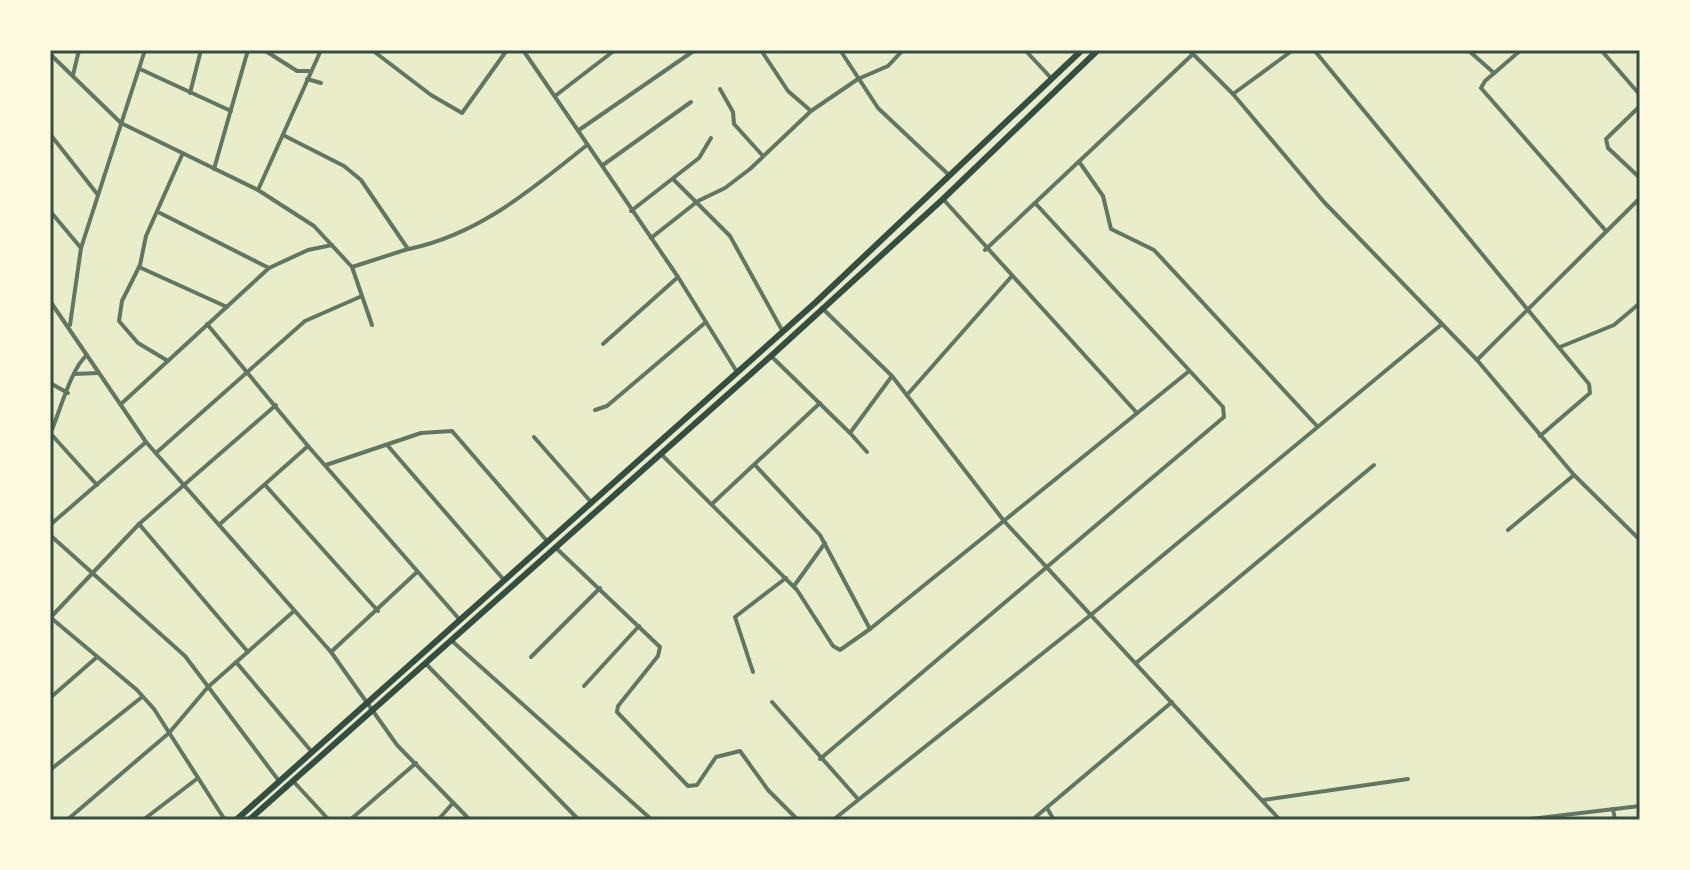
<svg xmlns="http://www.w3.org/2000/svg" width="1690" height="870" font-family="Mulish,sans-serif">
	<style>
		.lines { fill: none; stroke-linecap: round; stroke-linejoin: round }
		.minor { stroke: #617663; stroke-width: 4 }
		.primary { stroke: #344e41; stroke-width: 6 }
		.neatline { fill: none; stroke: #344e41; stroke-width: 3 }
	</style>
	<rect width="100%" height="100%" fill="#e9edc9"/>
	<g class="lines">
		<!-- minor -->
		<g class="minor">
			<path d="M264,50L297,71H310"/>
			<path d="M372,50L431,95L462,113L507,50"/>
			<path d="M523,50L678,277L737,372"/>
			<path d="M761,50L788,91L811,111"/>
			<path d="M840,50L878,108L949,175"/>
			<path d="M1025,50L1052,79"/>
			<path d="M1189,50L1233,94L1324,202L1477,360L1574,475L1640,540"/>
			<path d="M1314,50L1589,384L1590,393L1540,436"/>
			<path d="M1468,50L1494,73"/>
			<path d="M1521,50L1485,81L1481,88L1606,231"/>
			<path d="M1601,50L1640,95"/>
			<path d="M50,54L121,123L258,190L314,226L352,267L372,325"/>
			<path d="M140,69L231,111"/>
			<path d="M73,75L79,50"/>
			<path d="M307,79L321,83"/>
			<path d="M720,89L733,112L734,124L763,156"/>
			<path d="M190,93L201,50"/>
			<path d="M1233,94L1293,50"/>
			<path d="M555,96L615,50"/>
			<path d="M1640,106L1606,139L1608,148L1640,178"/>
			<path d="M579,130L695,50"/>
			<path d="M50,134L98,195"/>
			<path d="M283,135L344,166L361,180L408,249L352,267"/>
			<path d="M1080,163L1103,196L1111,229L1154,250L1317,426"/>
			<path d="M603,165L691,102"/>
			<path d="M214,169L248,50"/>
			<path d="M674,180L730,236L783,332"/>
			<path d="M258,190L321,50"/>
			<path d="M943,199L1137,413"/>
			<path d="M50,211L81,248"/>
			<path d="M631,211L699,158L711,138"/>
			<path d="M160,213L269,268"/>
			<path d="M651,238L698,201L725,188L750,169L811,111L858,79L888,66L903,50"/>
			<path d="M409,249C480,234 532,189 587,145"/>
			<path d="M985,250L1193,54"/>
			<path d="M139,267L227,307"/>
			<path d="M50,301L146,442L331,652L397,745L470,820"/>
			<path d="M822,308L892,376L1004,521L1280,820"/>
			<path d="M207,324L308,446L460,620"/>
			<path d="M70,325L81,248L145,50"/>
			<path d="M603,344L678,277"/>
			<path d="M1560,347L1614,325L1640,303"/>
			<path d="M771,356L850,433L892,376"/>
			<path d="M1477,360L1640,198"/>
			<path d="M168,361L138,343L119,321L122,301L140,265L146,236L182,155"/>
			<path d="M74,374L98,373"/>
			<path d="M50,383L68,393"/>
			<path d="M907,395L1011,277"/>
			<path d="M121,404L269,268L308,250L332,245"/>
			<path d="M595,410L607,406L706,322"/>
			<path d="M850,433L867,452"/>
			<path d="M50,434C60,412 71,368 87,355"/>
			<path d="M51,434L97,485"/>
			<path d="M534,437L591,502"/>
			<path d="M388,446L504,580"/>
			<path d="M156,453L305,321L362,296"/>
			<path d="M661,454L797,590L833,646L840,650L870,629L1188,372"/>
			<path d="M326,465L421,433L452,431L547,541"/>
			<path d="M755,465L820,535L870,629"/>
			<path d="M266,486L378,611"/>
			<path d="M713,503L820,403"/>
			<path d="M139,524L248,652"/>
			<path d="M220,524L308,446"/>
			<path d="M50,525L146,442"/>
			<path d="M1508,530L1574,475"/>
			<path d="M50,535L185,656L279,781"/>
			<path d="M556,548L660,647L658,656L618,706L617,712L688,786L697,785L716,757L740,751L768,790L798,820"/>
			<path d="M794,586L825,543"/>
			<path d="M50,617L137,690L154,709L225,820"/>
			<path d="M50,618L139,524L276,405"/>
			<path d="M452,641L652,820"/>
			<path d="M331,652L417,572"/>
			<path d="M531,657L600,588"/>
			<path d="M236,662L312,752"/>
			<path d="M1136,663L1374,465"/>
			<path d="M427,665L579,820"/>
			<path d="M753,672L735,617L786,578"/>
			<path d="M584,686L639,626"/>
			<path d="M50,698L97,657"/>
			<path d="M772,702L858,799"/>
			<path d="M820,759L1224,417L1223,407L1036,204"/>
			<path d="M50,770L142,697"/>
			<path d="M293,781L329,820"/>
			<path d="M1263,800L1408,779"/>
			<path d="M1047,808L1054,820"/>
			<path d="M1613,809L1615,820"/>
			<path d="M67,820L169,733L208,687L294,611"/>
			<path d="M143,820L198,778"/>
			<path d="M350,820L416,763"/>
			<path d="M438,820L452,804"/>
			<path d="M833,820L1092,614L1442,324"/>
			<path d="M1032,820L1172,702"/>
			<path d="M1522,820L1640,806"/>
		</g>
		<!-- primary -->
		<g class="primary">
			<path d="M236,820L816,302L1082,50"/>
			<path d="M249,820L771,356L943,199L1098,50"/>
		</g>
	</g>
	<!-- border -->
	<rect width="1690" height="870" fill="none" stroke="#fefae0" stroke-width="104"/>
	<rect x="52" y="52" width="1586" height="766" class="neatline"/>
</svg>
